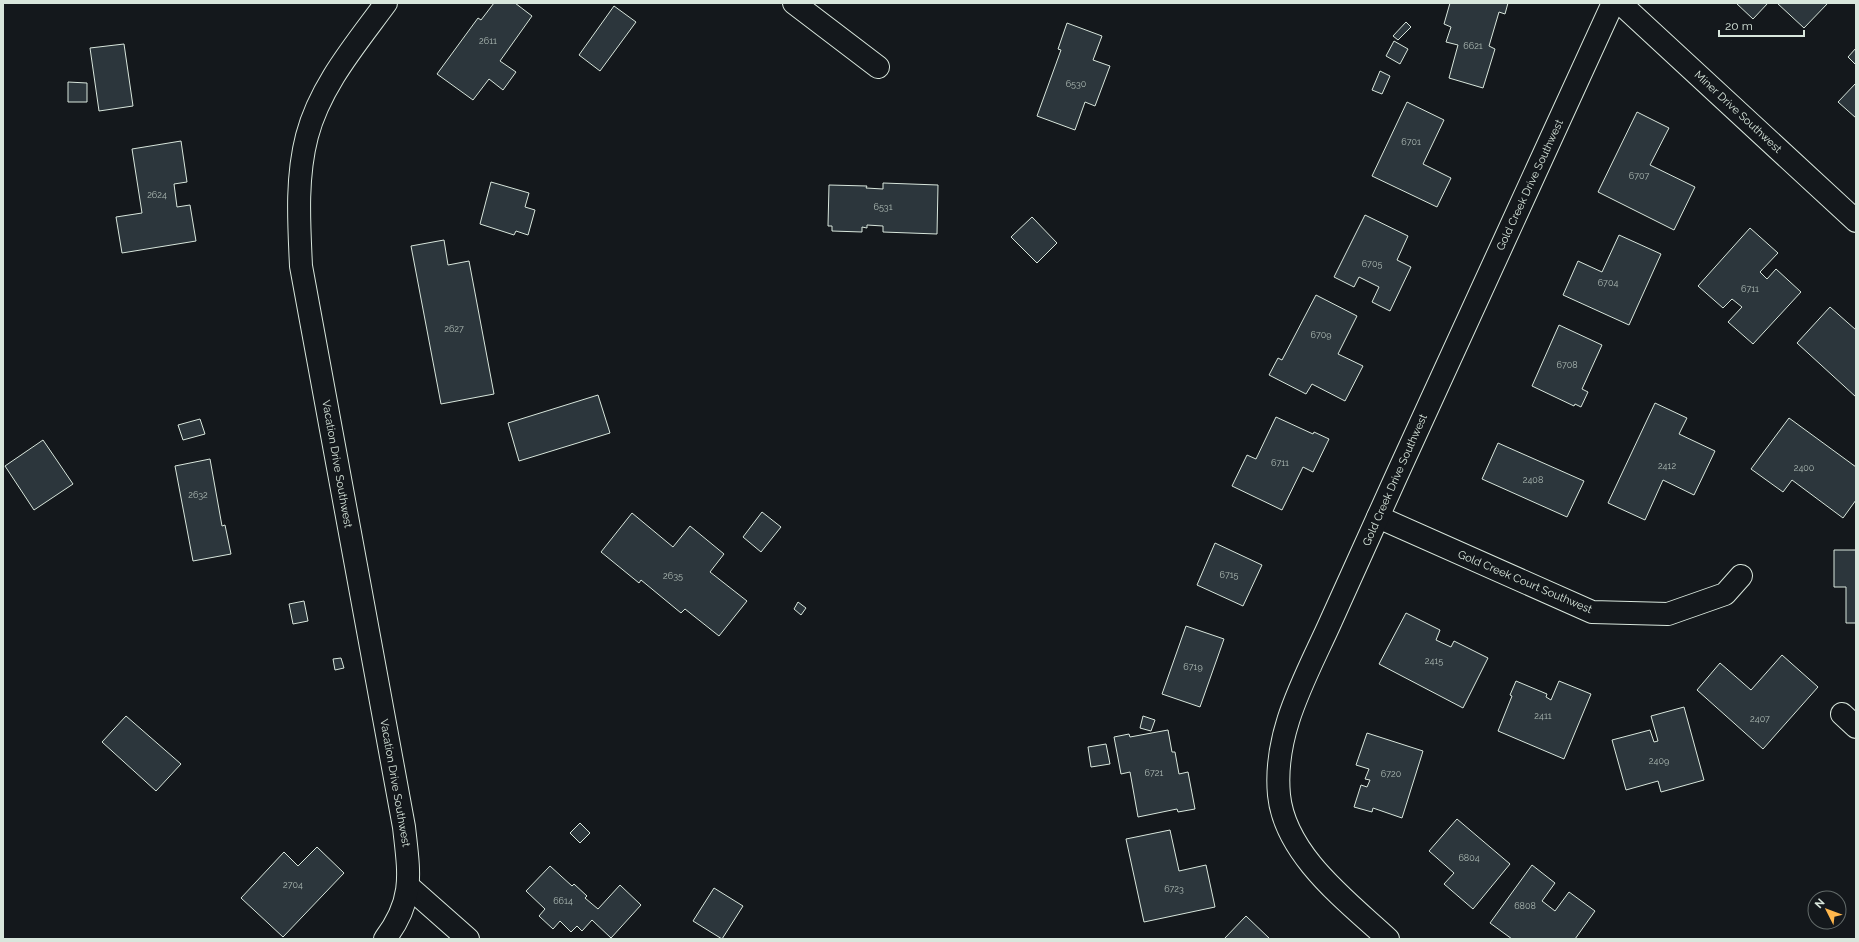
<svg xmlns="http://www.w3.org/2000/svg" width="1859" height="942" font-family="Raleway,sans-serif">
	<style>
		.building { fill: #2c363c; stroke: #d8e6dc }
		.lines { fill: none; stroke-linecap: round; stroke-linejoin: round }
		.street-casing { stroke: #d8e6dc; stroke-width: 24 }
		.secondary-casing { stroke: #d8e6dc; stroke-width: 24 }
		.street { stroke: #14181c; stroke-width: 22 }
		.secondary { stroke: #14181c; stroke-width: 22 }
		.labels { text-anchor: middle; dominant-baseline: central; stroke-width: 3; stroke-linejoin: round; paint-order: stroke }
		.number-label { font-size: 9px; fill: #adbab4 }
		.street-label { font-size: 11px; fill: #d8e6dc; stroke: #14181c }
	</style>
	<rect width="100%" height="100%" fill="#14181c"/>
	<!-- building -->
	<g class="building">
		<path d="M494,3H515L532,16L500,61L516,72L503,90L489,79L473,100L437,74L478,18L481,20Z"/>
		<path d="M1450,3H1508L1505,14L1499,12L1489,46L1495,49L1483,88L1449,78L1458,45L1446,42L1451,27L1444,24Z"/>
		<path d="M1736,3H1768L1753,19Z"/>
		<path d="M1777,3H1828L1804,28Z"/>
		<path d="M614,6L636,22L600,71L579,55Z"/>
		<path d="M1406,22L1411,27L1398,40L1393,36Z"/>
		<path d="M1067,23L1102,36L1093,60L1110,66L1095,106L1085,102L1075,130L1037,116L1061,50L1058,49Z"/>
		<path d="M1394,41L1408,49L1400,64L1386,56Z"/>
		<path d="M124,44L133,106L99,111L90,48Z"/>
		<path d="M1856,48V65L1848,57Z"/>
		<path d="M1380,71L1390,76L1382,94L1372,90Z"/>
		<path d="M68,82L87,83V102H68Z"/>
		<path d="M1856,83V118L1838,102Z"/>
		<path d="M1407,102L1444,120L1423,164L1451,178L1437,207L1372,176Z"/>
		<path d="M1637,112L1669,128L1650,165L1695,187L1674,230L1598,192Z"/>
		<path d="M181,141L187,182L174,184L177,207L190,205L196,241L122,253L116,217L142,213L132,149Z"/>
		<path d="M491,182L529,193L525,207L535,210L528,235L516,231L514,235L480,224Z"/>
		<path d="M883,183L938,185L937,234L883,232V226L867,225V228L862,227V232L832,231V226H828L829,185L867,186L866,188L883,189Z"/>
		<path d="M1365,215L1408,236L1397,260L1411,267L1390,311L1372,302L1379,287L1359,277L1354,287L1334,277Z"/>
		<path d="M1032,217L1057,243L1037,263L1011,237Z"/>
		<path d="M1750,228L1778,253L1760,272L1767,279L1776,269L1801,292L1753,344L1728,322L1742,307L1732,299L1723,308L1698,286Z"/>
		<path d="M1619,235L1661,254L1629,325L1563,295L1578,261L1602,272Z"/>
		<path d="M444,240L448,265L469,261L494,394L441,404L411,246Z"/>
		<path d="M1316,295L1357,316L1338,354L1363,366L1345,401L1312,384L1306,394L1269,375L1278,358L1282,360Z"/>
		<path d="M1830,307L1856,330V397L1797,343Z"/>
		<path d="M1559,325L1602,345L1582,389L1588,392L1581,407L1575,404L1574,406L1532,386Z"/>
		<path d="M598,395L610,433L519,461L508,423Z"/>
		<path d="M1655,403L1687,418L1679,434L1715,451L1694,495L1663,480L1645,520L1608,503Z"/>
		<path d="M1276,417L1313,434L1314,432L1329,439L1313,472L1303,467L1282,510L1232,486L1247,455L1256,459Z"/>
		<path d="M1789,418L1856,467V500L1843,518L1792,480L1783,492L1751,469Z"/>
		<path d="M200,419L205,434L183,440L178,425Z"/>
		<path d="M43,440L73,484L34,510L5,466Z"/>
		<path d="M1498,443L1584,481L1567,517L1482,479Z"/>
		<path d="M210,459L222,526L225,525L231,554L193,561L175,466Z"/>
		<path d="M762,512L781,527L761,552L743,537Z"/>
		<path d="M632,513L673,547L690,526L724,554L710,572L747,601L719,636L685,609L681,613L641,580L639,583L601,552Z"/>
		<path d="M1215,543L1262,565L1243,606L1197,585Z"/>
		<path d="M1834,550H1856V623H1846V587H1834Z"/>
		<path d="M304,601L308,621L293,624L289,604Z"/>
		<path d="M798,602L806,608L801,615L794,609Z"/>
		<path d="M1406,613L1440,630L1436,640L1451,647L1454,641L1488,658L1463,708L1379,664Z"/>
		<path d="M1186,626L1224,639L1200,707L1162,694Z"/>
		<path d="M1782,655L1818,687L1763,749L1697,690L1720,663L1751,690Z"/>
		<path d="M341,658L344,668L335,670L333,659Z"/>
		<path d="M1516,681L1547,694L1546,697L1551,700L1559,681L1591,694L1564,759L1498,731L1512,696L1510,695Z"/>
		<path d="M1684,707L1704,780L1661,792L1658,781L1626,790L1612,740L1650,730L1654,742L1658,741L1651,716Z"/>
		<path d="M126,716L181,764L156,791L102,742Z"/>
		<path d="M1143,716L1155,720L1151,731L1140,728Z"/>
		<path d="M1168,730L1172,752H1175L1179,774L1188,772L1195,809L1178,812L1177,809L1138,817L1130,772L1121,774L1114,737L1129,734L1130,737Z"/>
		<path d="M1367,733L1423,751L1402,818L1373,808L1372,812L1354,807L1361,785L1367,787L1370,780L1365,779L1369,769L1356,765Z"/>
		<path d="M1106,744L1110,764L1091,767L1088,747Z"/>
		<path d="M1457,819L1510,864L1473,909L1444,884L1454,873L1429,851Z"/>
		<path d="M580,823L590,833L580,843L570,833Z"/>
		<path d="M1170,830L1179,871L1206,865L1215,907L1144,922L1126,839Z"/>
		<path d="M317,847L344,873L283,937L241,898L284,852L298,866Z"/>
		<path d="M1532,865L1555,883L1542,901L1555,911L1569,892L1595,911L1575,939H1512L1490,923Z"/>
		<path d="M550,866L572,886L574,884L587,896L585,898L598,909L620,885L641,905L611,938L592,920L582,931L577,926L571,932L560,921L553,929L539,916L545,909L526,891Z"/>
		<path d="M714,888L743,906L722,939L693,921Z"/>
		<path d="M1246,916L1270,939H1224Z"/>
	</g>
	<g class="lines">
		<defs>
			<g id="street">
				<path d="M794,3L878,67"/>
				<path d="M1378,517L1592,612L1668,614L1725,594L1741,576"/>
				<path d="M1842,714L1856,727"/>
				<path d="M408,886L468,939"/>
				<path d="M385,939C415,899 409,873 404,827L301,266C299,223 296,178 307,136C320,86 356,44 386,3"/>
				<path d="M1388,939C1347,901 1285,855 1279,795C1273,732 1306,677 1331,621C1353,573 1374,525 1396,477C1468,319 1541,161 1613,3"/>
			</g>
			<path id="secondary" d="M1620,3L1856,221"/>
		</defs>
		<!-- street casing -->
		<use href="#street" class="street-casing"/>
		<!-- secondary casing -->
		<use href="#secondary" class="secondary-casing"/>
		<!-- street -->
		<use href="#street" class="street"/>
		<!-- secondary -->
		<use href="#secondary" class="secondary"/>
	</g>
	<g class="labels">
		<!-- number labels -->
		<g class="number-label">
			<text x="488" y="41">2611</text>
			<text x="1473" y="46">6621</text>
			<text x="1076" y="84">6530</text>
			<text x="1411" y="142">6701</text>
			<text x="1639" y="176">6707</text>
			<text x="157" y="195">2624</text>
			<text x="883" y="207">6531</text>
			<text x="1372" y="264">6705</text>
			<text x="1608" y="283">6704</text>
			<text x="1750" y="289">6711</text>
			<text x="454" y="329">2627</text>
			<text x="1321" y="335">6709</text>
			<text x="1567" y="365">6708</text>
			<text x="1280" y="463">6711</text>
			<text x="1667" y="466">2412</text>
			<text x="1804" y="468">2400</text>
			<text x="1533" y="480">2408</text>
			<text x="198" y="495">2632</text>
			<text x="1229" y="575">6715</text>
			<text x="673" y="576">2635</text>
			<text x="1434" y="661">2415</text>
			<text x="1193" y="667">6719</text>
			<text x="1543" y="716">2411</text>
			<text x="1760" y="719">2407</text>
			<text x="1659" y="761">2409</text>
			<text x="1154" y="773">6721</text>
			<text x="1391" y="774">6720</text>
			<text x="1469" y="858">6804</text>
			<text x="293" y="885">2704</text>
			<text x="1174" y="889">6723</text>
			<text x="563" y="901">6614</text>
			<text x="1525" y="906">6808</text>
		</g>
		<!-- street labels -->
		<g class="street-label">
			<text transform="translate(1738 112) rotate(43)">Miner Drive Southwest</text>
			<text transform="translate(1530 185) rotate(-65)">Gold Creek Drive Southwest</text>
			<text transform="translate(337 464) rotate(80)">Vacation Drive Southwest</text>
			<text transform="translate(1395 480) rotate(-66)">Gold Creek Drive Southwest</text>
			<text transform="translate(1525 582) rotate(23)">Gold Creek Court Southwest</text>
			<text transform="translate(395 783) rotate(80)">Vacation Drive Southwest</text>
		</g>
	</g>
	<!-- border -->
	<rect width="1859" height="942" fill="none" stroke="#d8e6dc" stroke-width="8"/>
	<!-- north arrow -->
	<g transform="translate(1827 910) rotate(312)"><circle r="19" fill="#14181c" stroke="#626a69"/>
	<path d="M0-3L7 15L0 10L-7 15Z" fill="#ffb74d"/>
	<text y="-6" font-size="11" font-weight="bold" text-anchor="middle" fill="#d8e6dc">N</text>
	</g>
	<!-- scale -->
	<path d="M1719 30v6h85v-6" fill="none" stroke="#d8e6dc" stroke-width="2"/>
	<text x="1725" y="30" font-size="12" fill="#d8e6dc" stroke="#14181c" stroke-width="3" paint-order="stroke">20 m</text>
</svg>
